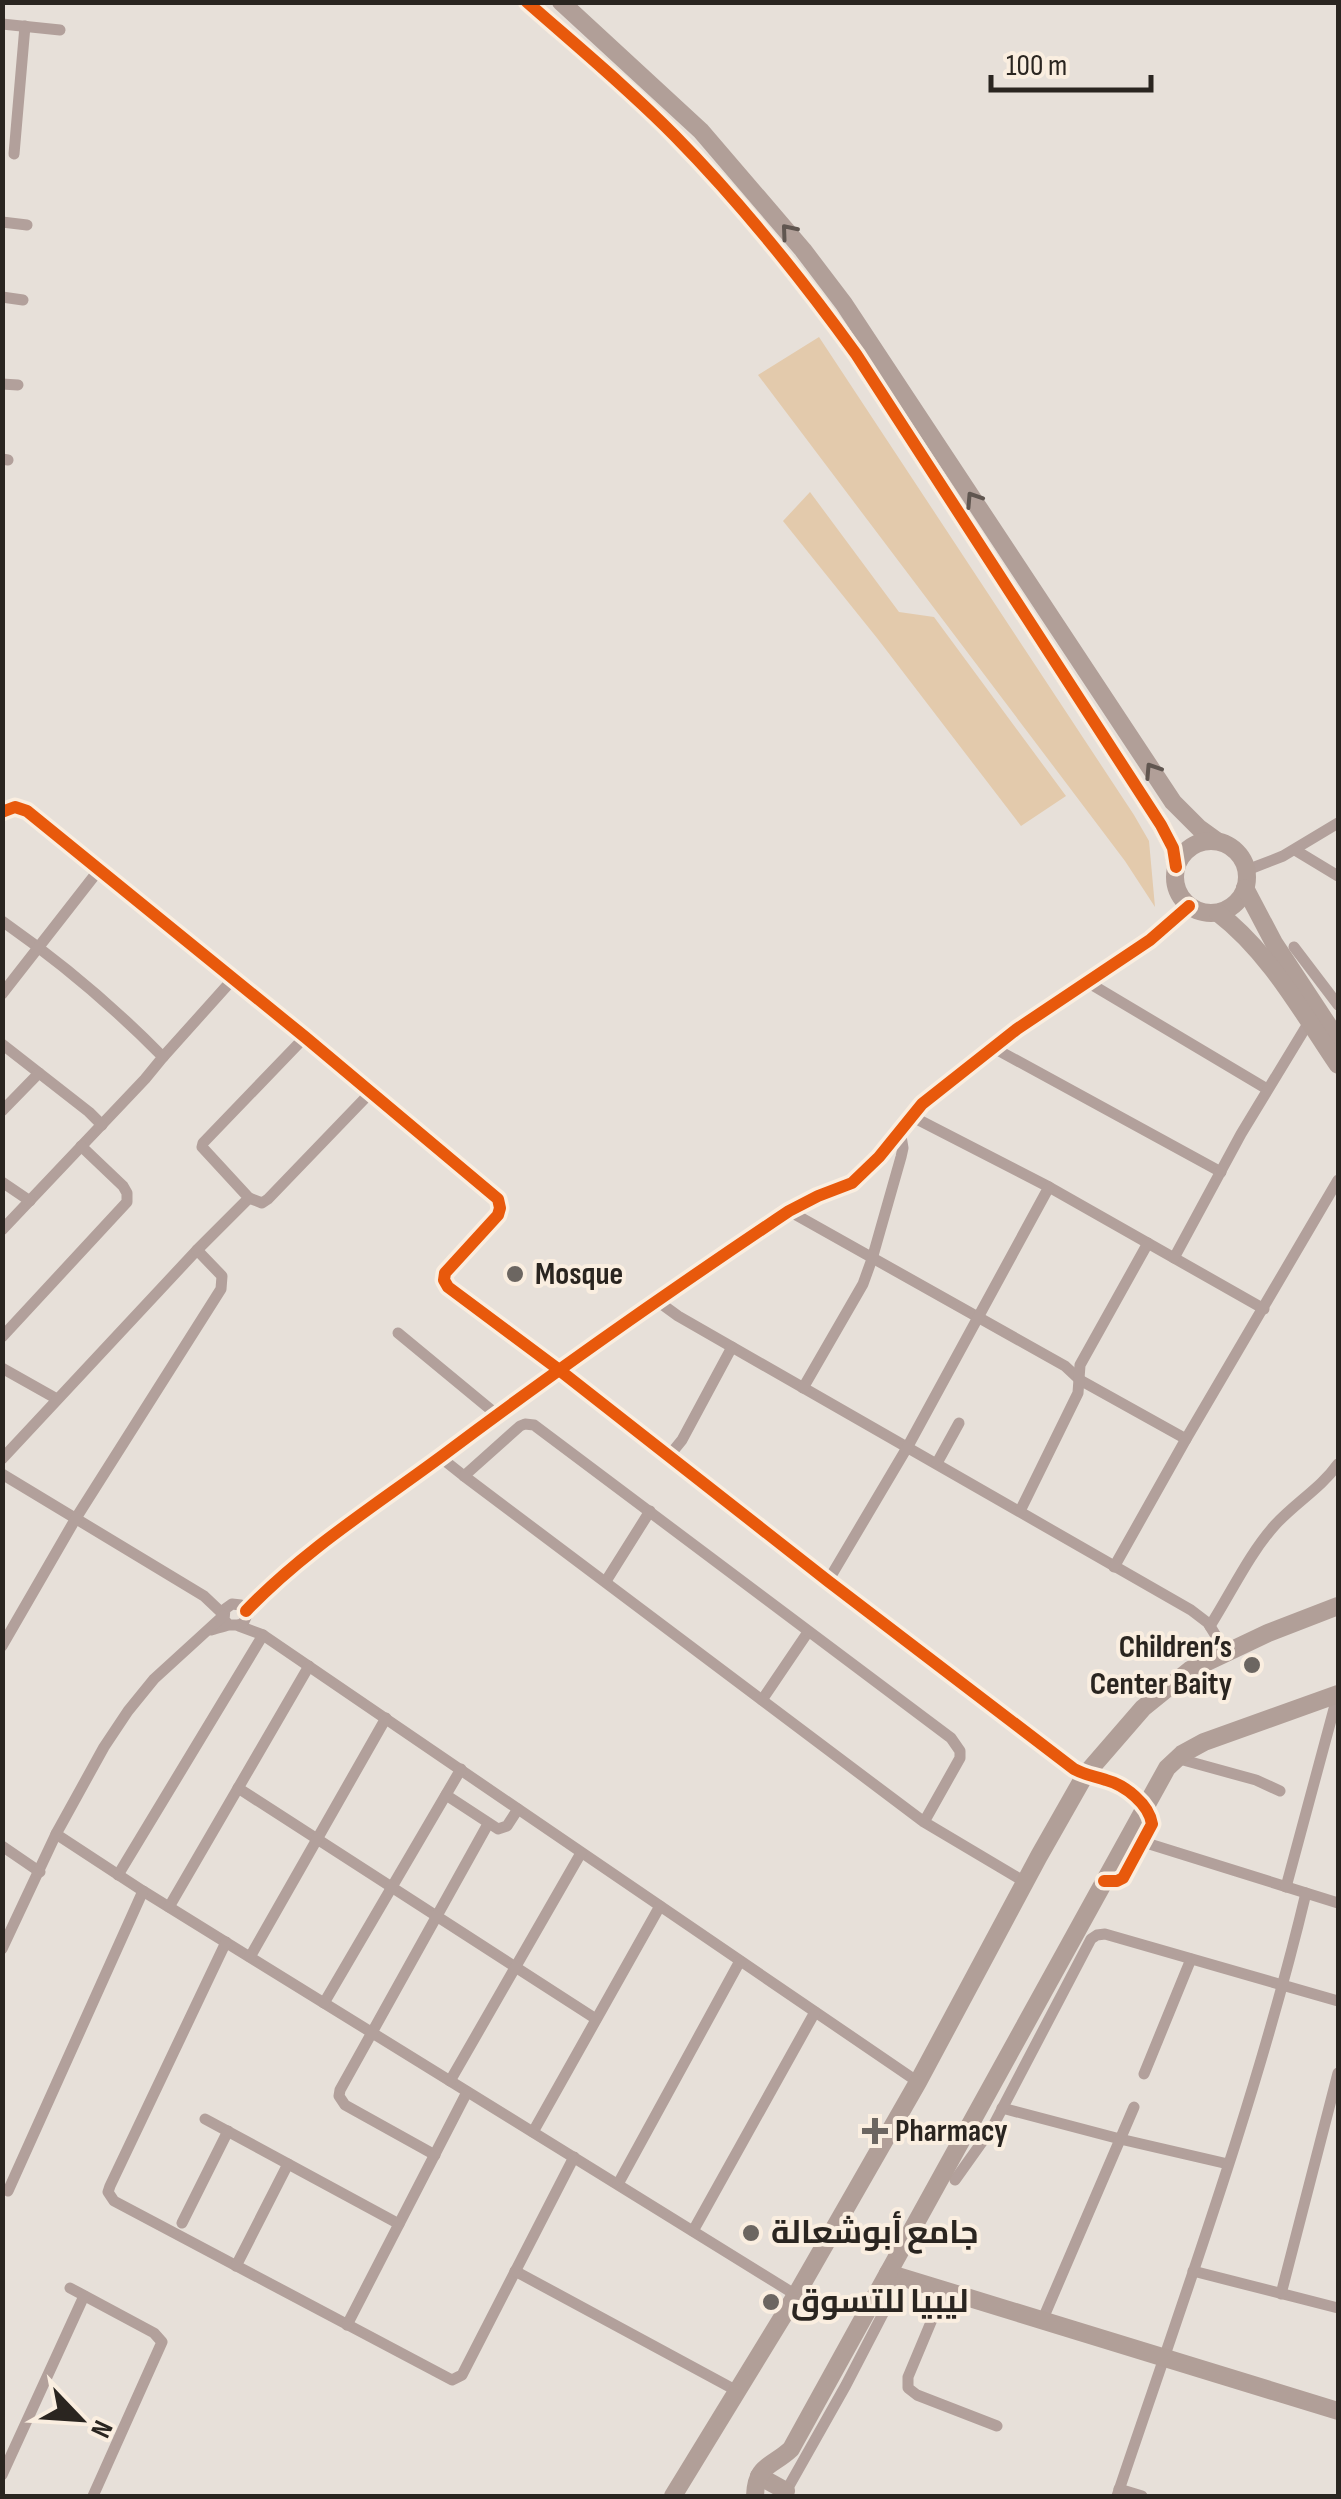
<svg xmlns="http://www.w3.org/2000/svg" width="1341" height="2499" font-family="'Sofia Sans Condensed',Cairo,sans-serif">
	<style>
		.green { fill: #e3caac }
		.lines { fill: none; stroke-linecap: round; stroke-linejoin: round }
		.street { stroke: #b2a09b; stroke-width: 11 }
		.secondary { stroke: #b19f98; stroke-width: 18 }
		.cycleway-casing { stroke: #faeee0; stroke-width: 19 }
		.cycleway { stroke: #e8590c; stroke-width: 12 }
		.oneway { stroke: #605650 }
		.poi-dot { fill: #6c6661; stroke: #faeee0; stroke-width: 4 }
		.labels { text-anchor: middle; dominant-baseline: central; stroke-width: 8; stroke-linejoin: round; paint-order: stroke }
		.poi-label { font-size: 32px; font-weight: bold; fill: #2a2520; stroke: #faeee0; text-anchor: start }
	</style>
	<rect width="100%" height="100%" fill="#e7e0d9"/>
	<!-- green -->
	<g class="green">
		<path d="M819,337L1134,815L1149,841L1155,907L1125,861L758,375Z"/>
		<path d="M810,492L899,612L934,617L1066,796L1021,826L877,638L783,521Z"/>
	</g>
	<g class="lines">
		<!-- street -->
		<g class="street">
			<path d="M2,24L60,30"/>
			<path d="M14,154L25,26"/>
			<path d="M2,222L27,225"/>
			<path d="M2,297L23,300"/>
			<path d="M2,384L18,385"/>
			<path d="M2,459L8,460"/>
			<path d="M2,812L15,807L27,811L305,1037L498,1199L500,1208L498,1215L445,1273L444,1280L448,1287L558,1369L828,1581L1074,1769C1085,1775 1094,1776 1106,1780C1125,1785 1149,1804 1152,1824L1123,1878L1117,1881H1104"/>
			<path d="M1295,850L1338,876"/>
			<path d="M1247,870L1283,856L1338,823"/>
			<path d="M2,921C59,961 114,1007 163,1057L145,1079L2,1230"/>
			<path d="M1294,947L1338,1005"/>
			<path d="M1089,983L1267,1089"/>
			<path d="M2,994L98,871"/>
			<path d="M2,1044L89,1112L102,1125"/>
			<path d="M992,1047L1221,1172"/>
			<path d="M163,1057L233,979"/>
			<path d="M2,1111L39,1073"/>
			<path d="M911,1116L1049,1187L1264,1309"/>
			<path d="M2,1182L30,1201"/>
			<path d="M249,1198L262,1203L268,1199L371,1092"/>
			<path d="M789,1211L1065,1366L1080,1380L1186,1439"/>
			<path d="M1174,1258L1241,1134L1309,1022"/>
			<path d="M656,1300L678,1316L1191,1610L1208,1623L1226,1652"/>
			<path d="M398,1333L496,1414"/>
			<path d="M2,1337L127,1202V1193L123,1186L81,1146"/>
			<path d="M2,1368L57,1399"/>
			<path d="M803,1388L863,1284L872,1259L901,1157L903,1148L900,1130"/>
			<path d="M669,1456L682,1440L732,1347"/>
			<path d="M440,1457L464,1476"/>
			<path d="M2,1459L197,1250L249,1198L202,1147L203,1143L305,1037"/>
			<path d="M937,1463L959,1423"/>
			<path d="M2,1474L204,1596L223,1614"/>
			<path d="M1020,1511L1078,1393L1080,1365L1148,1243"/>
			<path d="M1114,1567L1186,1439L1338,1180"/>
			<path d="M606,1581L650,1511"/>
			<path d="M828,1581L908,1446L1049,1187"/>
			<path d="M246,1611C303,1551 376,1505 442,1456C555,1371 671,1290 789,1211L818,1196L852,1183L879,1157L922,1104L1017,1029L1150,940L1189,906"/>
			<path d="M239,1626L263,1635L918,2082"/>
			<path d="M1210,1626C1231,1593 1249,1554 1275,1525C1295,1503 1321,1488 1338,1464"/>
			<path d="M211,1630C216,1629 223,1626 229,1625C240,1625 244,1626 247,1614L241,1605L232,1604L225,1609L224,1620L229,1625"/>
			<path d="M2,1646L76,1518L221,1289L222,1276L197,1250"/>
			<path d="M762,1700L808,1632"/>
			<path d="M1176,1758L1256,1780L1280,1791"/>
			<path d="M238,1788L596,2019"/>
			<path d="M446,1795L498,1829L507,1826L518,1809"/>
			<path d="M924,1822L960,1758V1751L951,1738L534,1425L525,1424L520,1426L464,1476L924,1822L1025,1882"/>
			<path d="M56,1834L143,1891L796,2295"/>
			<path d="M1143,1842L1338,1903"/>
			<path d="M2,1846L40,1872"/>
			<path d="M118,1875L263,1635"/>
			<path d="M1286,1887L1338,1694"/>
			<path d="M169,1907L309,1666"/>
			<path d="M226,1942L110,2186L108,2192L114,2201L452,2380L462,2375L574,2157"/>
			<path d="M2,1949L56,1834L104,1747L128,1711L154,1679L223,1616"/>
			<path d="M250,1957L386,1718"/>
			<path d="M324,2003L461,1769"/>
			<path d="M1144,2074L1191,1959"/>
			<path d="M450,2081L581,1853"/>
			<path d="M1002,2108L1120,2139L1228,2164"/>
			<path d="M205,2119L399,2224"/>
			<path d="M533,2132L660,1906"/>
			<path d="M435,2155L345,2105L339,2096L340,2090L488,1824"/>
			<path d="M955,2180L992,2128L1091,1939L1097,1935L1105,1934L1338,2001"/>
			<path d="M618,2184L740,1961"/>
			<path d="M8,2191L143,1891"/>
			<path d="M182,2223L228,2131"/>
			<path d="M693,2231L815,2012"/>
			<path d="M236,2266L288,2164"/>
			<path d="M515,2271L739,2392"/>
			<path d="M1193,2271L1338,2308"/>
			<path d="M70,2288L154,2333L162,2342L93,2496"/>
			<path d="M944,2291L908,2377V2388L917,2395L997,2426"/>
			<path d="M1281,2294L1338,2073"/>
			<path d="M1042,2321L1134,2107"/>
			<path d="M347,2325L467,2092"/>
			<path d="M2,2475L84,2296"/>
			<path d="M1119,2489L1142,2496"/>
			<path d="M785,2493L846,2385L902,2277"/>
			<path d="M1117,2496C1184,2297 1257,2098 1306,1893"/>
		</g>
		<!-- secondary -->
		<g class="secondary">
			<path d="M527,2C577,46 629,89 675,136C741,203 801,278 856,354L1161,825L1173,848L1176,867"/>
			<path d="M561,2L701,131L803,250L844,304L1173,802L1199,828L1217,841"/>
			<circle cx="1211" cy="877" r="36"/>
			<path d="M1245,888L1274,943L1338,1040"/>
			<path d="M1218,913C1269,952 1302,1012 1338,1065"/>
			<path d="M888,2273L1338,2411"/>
			<path d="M759,2476L786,2491"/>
			<path d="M673,2496L796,2295L918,2082L1039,1856L1085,1775L1143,1708L1190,1670L1268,1633L1338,1606"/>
			<path d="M755,2496C756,2464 772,2467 791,2449L1167,1768L1182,1754L1204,1742L1338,1694"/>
		</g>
		<defs>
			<g id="cycleway">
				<path d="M527,2C577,46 629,89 675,136C741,203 801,278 856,354L1161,825L1173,848L1176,867"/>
				<path d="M2,812L15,807L27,811L305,1037L498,1199L500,1208L498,1215L445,1273L444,1280L448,1287L558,1369L828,1581L1074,1769C1085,1775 1094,1776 1106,1780C1125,1785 1149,1804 1152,1824L1123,1878L1117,1881H1104"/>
				<path d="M246,1611C303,1551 376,1505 442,1456C555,1371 671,1290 789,1211L818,1196L852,1183L879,1157L922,1104L1017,1029L1150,940L1189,906"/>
			</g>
		</defs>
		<!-- cycleway casing -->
		<use href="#cycleway" class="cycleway-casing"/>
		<!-- cycleway -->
		<use href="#cycleway" class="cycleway"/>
	</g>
	<!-- one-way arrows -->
	<defs><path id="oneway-chevron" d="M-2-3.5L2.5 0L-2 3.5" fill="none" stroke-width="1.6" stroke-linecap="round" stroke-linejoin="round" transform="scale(2.5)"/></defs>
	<g class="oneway">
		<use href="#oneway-chevron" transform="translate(788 231) rotate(-130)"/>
		<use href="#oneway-chevron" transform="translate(973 499) rotate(-123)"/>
		<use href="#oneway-chevron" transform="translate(1152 770) rotate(-123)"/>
	</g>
	<!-- markers -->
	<g class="poi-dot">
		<circle cx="515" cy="1274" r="10"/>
		<circle cx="1252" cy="1665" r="10"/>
		<path d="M870 2116h10v10h10v10h-10v10h-10v-10h-10v-10h10z"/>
		<circle cx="751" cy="2233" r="10"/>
		<circle cx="771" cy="2302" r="10"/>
	</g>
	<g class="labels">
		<!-- poi labels -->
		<g class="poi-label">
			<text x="535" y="1274">Mosque</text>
			<text x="1232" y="1647" text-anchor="end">Children’s<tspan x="1232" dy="37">Center Baity</tspan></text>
			<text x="895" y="2131">Pharmacy</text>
			<text x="771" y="2233">جامع أبوشعالة</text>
			<text x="791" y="2302">ليبيا للتسوق</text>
		</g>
	</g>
	<!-- border -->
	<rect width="1341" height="2499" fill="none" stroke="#2a2520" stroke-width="10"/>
	<!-- north arrow -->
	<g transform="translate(80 2419) rotate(115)" stroke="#faeee0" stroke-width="8" paint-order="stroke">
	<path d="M0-8L18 38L0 25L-18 38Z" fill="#2a2520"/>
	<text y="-15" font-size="28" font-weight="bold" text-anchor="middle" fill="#2a2520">N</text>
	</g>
	<!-- scale -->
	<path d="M991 75v15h160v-15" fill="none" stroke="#2a2520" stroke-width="5"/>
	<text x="1006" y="75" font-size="30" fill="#2a2520" stroke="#faeee0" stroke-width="8" paint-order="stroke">100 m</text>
</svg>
